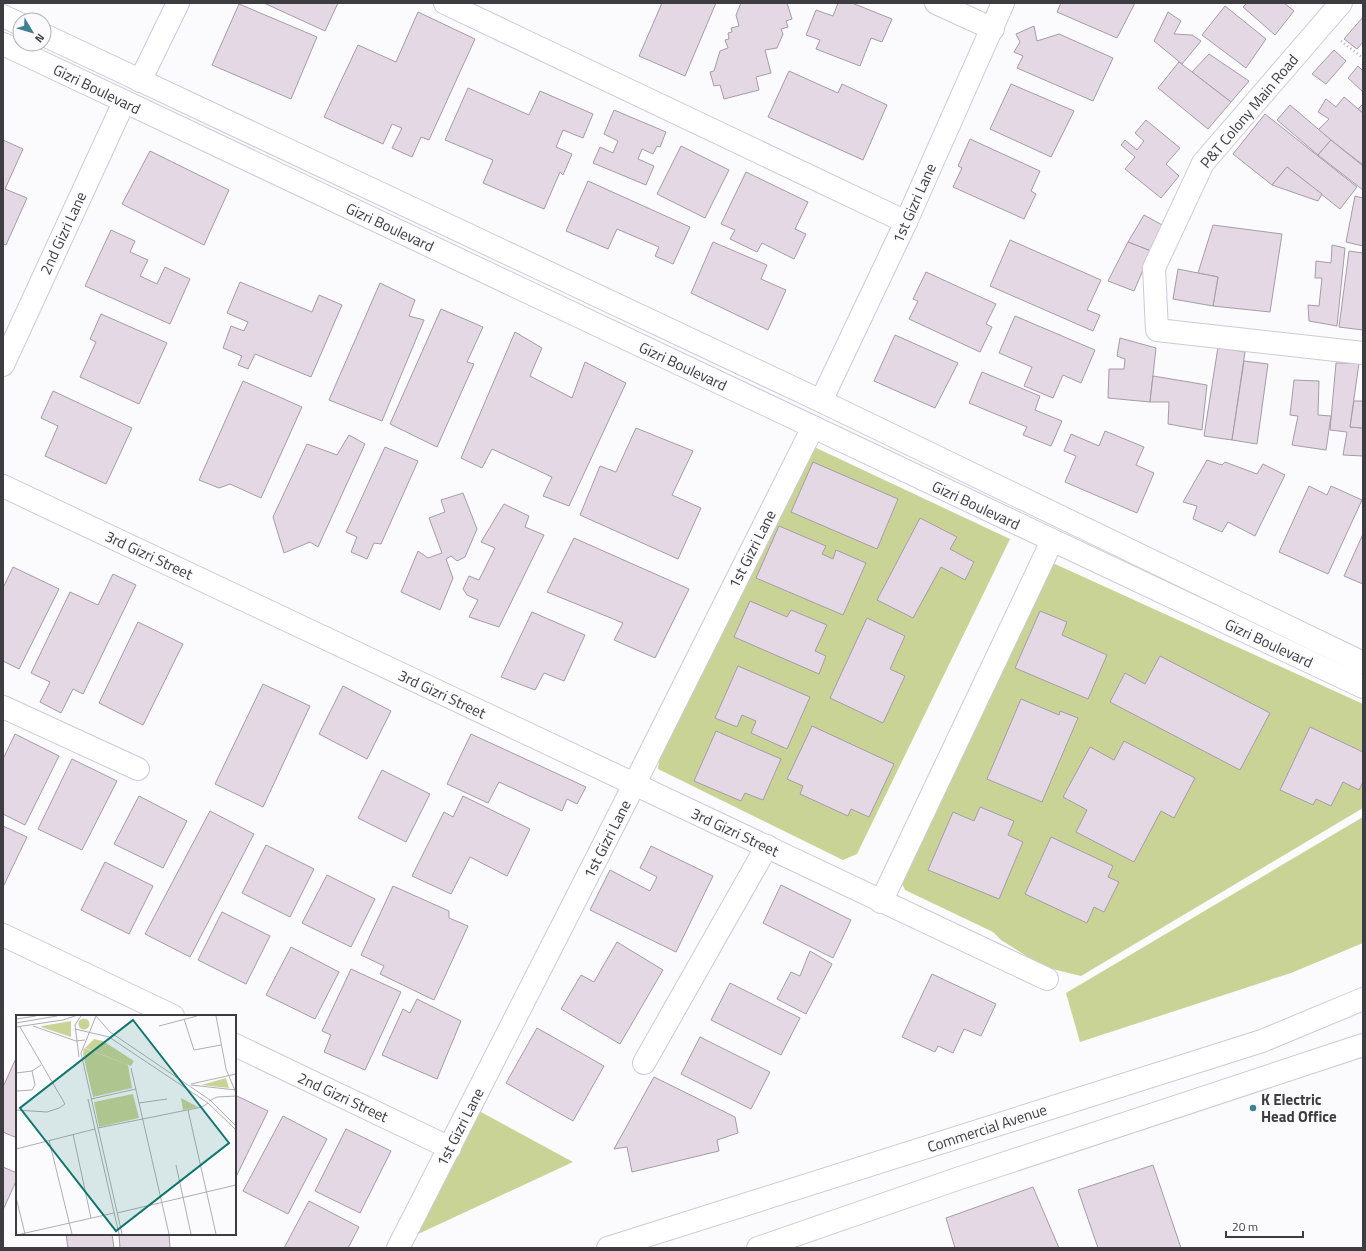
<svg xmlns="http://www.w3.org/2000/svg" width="1366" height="1251" font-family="'Titillium Web',sans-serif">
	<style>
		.green { fill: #cad396 }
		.building { fill: #e3d8e4; stroke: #a59ca7 }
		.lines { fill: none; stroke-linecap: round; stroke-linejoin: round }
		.minor-casing { stroke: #cccad8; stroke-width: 24 }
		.major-casing { stroke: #cccad8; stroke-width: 24 }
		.path { stroke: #b1b0b4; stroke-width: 2.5; stroke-dasharray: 1 3; stroke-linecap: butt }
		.minor { stroke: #fff; stroke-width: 22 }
		.major { stroke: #fff; stroke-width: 22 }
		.poi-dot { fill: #3e8291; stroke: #fbfafd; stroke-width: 1.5 }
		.labels { text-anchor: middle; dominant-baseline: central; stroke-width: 3; stroke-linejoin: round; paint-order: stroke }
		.street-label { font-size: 15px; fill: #3d3c41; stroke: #fbfafd }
		.poi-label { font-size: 15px; font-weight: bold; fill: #3d3c41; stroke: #fbfafd; text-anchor: start }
		.inset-road { fill: none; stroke: #afaeb2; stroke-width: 1 }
		.view { fill: #0f766e; fill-opacity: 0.15; stroke: #0f766e; stroke-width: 2 }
		.inset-edge { fill: none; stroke: #3d3c41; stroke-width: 2 }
	</style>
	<rect width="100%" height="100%" fill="#fbfafd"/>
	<!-- green -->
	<g class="green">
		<path d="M812,446L1010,539L857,854L843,860L658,769L660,754Z"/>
		<path d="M1055,564L1363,704V808L1081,976L1044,967L1001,940L993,932L905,890L900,879L1045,570Z"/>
		<path d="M1363,817V943L1291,973L1080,1042L1066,993Z"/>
		<path d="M479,1111L573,1162L416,1235Z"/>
	</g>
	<!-- building -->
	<g class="building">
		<path d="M264,3H338L325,31Z"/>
		<path d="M662,3H716L685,76L639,56Z"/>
		<path d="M741,3H787L792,19L786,21L788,27L781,29L783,34L777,48L765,50L771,73L756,77L759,90L724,99L720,85L714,86L710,72L714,71L720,51L728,48L725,40L729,39L728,33L732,32L731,28L739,26L736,15Z"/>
		<path d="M838,3H852L892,19L882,42L871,38L860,66L816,49L820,40L806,35L816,10L833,16Z"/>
		<path d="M1061,3H1135L1117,38L1057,12Z"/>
		<path d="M1247,3H1284L1294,11L1275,35L1243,7Z"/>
		<path d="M239,4L317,37L291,99L212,65Z"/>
		<path d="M1225,6L1266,39L1246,68L1202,35Z"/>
		<path d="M418,12L475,39L429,140L421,137L412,157L392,148L402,128L392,124L383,144L324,117L358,45L396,62Z"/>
		<path d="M1168,12L1181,21L1174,34L1192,35L1201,41L1182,64L1154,41Z"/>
		<path d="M1363,17V42L1357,49L1344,39Z"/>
		<path d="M1034,26L1037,41L1059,34L1113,58L1093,101L1017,68L1023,56L1014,52L1020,42L1016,34Z"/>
		<path d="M1334,50L1346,61L1326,84L1312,74Z"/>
		<path d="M1209,54L1249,81L1231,102L1192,72Z"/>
		<path d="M1179,62L1231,102L1208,129L1158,88Z"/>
		<path d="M1358,66L1363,71V92L1348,78Z"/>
		<path d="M789,71L838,93L842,84L887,105L863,160L768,117Z"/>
		<path d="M1011,84L1074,111L1051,157L990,129Z"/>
		<path d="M468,88L529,115L540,91L593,114L583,138L563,130L556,147L572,154L563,175L560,172L544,209L483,183L493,160L445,140Z"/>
		<path d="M1344,97L1363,113V165L1318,130L1329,119L1318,112L1326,99L1336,107Z"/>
		<path d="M1363,104V113L1358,109Z"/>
		<path d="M1290,105L1331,140L1318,155L1277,120Z"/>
		<path d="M614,110L666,132L660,147L657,146L653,154L642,149L638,159L654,166L646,185L593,163L600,147L613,153L618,141L604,134Z"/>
		<path d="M1265,114L1357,187L1340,209L1287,167L1272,185L1233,154Z"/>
		<path d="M1146,120L1180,148L1166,164L1179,176L1161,198L1125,169L1135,157L1121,145L1125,140L1137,150L1144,141L1135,133Z"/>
		<path d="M970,139L1040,171L1031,191L1036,194L1024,219L953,187L962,168L958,166Z"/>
		<path d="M3,140L23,149L5,189L27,198L6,245L3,244Z"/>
		<path d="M1331,140L1363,166V190L1318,155Z"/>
		<path d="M681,146L729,170L705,218L657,194Z"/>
		<path d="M150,151L229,190L204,245L122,204Z"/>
		<path d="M1287,167L1322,194L1318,201L1272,185Z"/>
		<path d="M746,172L808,202L795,229L806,234L794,259L762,243L757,252L730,239L735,230L721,224Z"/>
		<path d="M588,181L690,227L673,264L655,256L659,247L617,229L608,249L566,231Z"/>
		<path d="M1355,196L1363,198V246L1346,242Z"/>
		<path d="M1144,215L1164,226L1151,251L1128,242Z"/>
		<path d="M1213,225L1282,234L1270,312L1213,306L1218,277L1198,273Z"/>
		<path d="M111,230L135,241L130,252L148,260L140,276L157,284L165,267L190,279L170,324L85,286Z"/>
		<path d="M1010,240L1101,280L1087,310L1100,315L1093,331L990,286Z"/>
		<path d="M713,242L767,265L761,279L786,290L768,330L691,293Z"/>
		<path d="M1128,242L1151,251L1134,291L1108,281Z"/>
		<path d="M1332,245L1345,248L1337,326L1309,321L1308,305L1319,306L1322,278H1315L1316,261L1331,263Z"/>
		<path d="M1349,251L1363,253V330L1339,327Z"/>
		<path d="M1178,269L1218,277L1213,306L1173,299Z"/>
		<path d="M926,272L996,304L986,324L992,327L980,352L909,319L918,301L913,299Z"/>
		<path d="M240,282L312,312L319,295L342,305L311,377L255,354L248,369L238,365L242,356L223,348L231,326L244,331L248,322L227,313Z"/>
		<path d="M380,283L415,300L409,316L424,320L382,421L329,400Z"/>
		<path d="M441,309L483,327L467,362L474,364L437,447L390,424Z"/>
		<path d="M101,314L167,343L139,404L80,377L96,342L90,339Z"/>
		<path d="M1015,316L1095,350L1081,383L1063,375L1053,398L1024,386L1032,367L999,353Z"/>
		<path d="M515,332L542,348L530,376L572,398L585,362L626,383L569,506L543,496L552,477L492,449L482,468L461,458Z"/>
		<path d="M895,335L958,363L935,408L874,381Z"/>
		<path d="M1120,338L1156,348L1150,402L1108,398L1109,369H1124L1125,359L1117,356Z"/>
		<path d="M1218,347L1245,352L1232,440L1204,436Z"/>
		<path d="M1244,361L1268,364L1257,444L1232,440Z"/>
		<path d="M1336,363H1359L1350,427L1363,428V456L1343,455L1347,432L1330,430Z"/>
		<path d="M982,372L1040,396L1035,410L1062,421L1051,446L1023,435L1027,427L969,403Z"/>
		<path d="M1153,376L1207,385L1202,430L1168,424L1169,402H1150Z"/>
		<path d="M1294,380L1319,381L1318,415L1331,416L1326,450L1292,445L1298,416L1290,415Z"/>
		<path d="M243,381L302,407L261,498L230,484L219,488L199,480Z"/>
		<path d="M53,391L132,428L106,484L45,456L58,426L41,418Z"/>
		<path d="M1354,401H1363V428L1350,427Z"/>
		<path d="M636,428L693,451L672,495L701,508L678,559L580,515L600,466L616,472Z"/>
		<path d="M1105,431L1144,447L1136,465L1154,473L1137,513L1065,482L1076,456L1064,451L1071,434L1099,446Z"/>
		<path d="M349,435L365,444L318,547L310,542L284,553L273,517L307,444L337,455Z"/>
		<path d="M385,447L418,461L381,544L374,543L367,559L351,552L357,537L346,532Z"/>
		<path d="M1207,460L1222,465L1225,462L1257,474L1263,464L1285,475L1255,536L1228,522L1222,532L1193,519L1197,506L1183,502Z"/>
		<path d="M813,462L898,499L877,549L791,512Z"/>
		<path d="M1309,486L1327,495L1331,486L1362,500L1328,574L1279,552Z"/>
		<path d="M463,493L477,529L465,557L457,561L451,556L446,559L453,578L440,610L401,592L418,551L428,558L442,553L429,518L445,512L441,500Z"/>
		<path d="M504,504L529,516L525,527L544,535L499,627L469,617L478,600L467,595L463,589L469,576L479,580L495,548L481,542Z"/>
		<path d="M920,518L957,537L950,549L974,562L965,580L941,567L913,618L877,600Z"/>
		<path d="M779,526L826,546L822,554L833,559L836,550L866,563L843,615L756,578Z"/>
		<path d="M1363,534V584L1344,576Z"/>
		<path d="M574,538L689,589L655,658L614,640L623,623L547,592Z"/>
		<path d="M13,567L59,589L19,669L3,661V588Z"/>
		<path d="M113,574L136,585L83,694L73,689L61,713L40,702L50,682L31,673L70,592L98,605Z"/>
		<path d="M750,601L787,617L791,610L827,625L815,651L826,656L819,674L734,637Z"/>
		<path d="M1040,611L1067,622L1062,635L1107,655L1088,699L1015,668Z"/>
		<path d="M532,612L585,635L564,681L544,673L535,690L501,677Z"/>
		<path d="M867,618L905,636L890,669L905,676L883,723L830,698Z"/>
		<path d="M138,622L183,644L143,725L99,703Z"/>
		<path d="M1160,656L1270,713L1240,770L1110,702L1125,673L1145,684Z"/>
		<path d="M738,666L810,697L787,749L751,733L756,721L742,715L737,727L715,718Z"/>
		<path d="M263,684L310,706L263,807L215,784Z"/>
		<path d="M343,686L391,711L367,759L319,734Z"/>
		<path d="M1021,699L1059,715L1060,711L1078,718L1042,802L987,779Z"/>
		<path d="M812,726L894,764L869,817L851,809L848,816L800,794L803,786L787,779Z"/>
		<path d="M1310,727L1363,752V782L1359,790L1343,782L1331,806L1316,799L1313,805L1280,790Z"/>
		<path d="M716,731L781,759L763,800L745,793L741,801L694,781Z"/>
		<path d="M15,734L59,756L25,825L3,814V759Z"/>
		<path d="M471,734L586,787L577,804L567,799L562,811L499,782L488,803L447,784Z"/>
		<path d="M1124,741L1195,778L1174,818L1161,811L1134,862L1076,832L1087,810L1063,797L1090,747L1114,760Z"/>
		<path d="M72,759L117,781L82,850L38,829Z"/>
		<path d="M382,770L430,794L406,842L358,818Z"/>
		<path d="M139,796L187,821L163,868L114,844Z"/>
		<path d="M463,796L530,829L507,876L470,857L451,894L412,876L444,812L453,817Z"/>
		<path d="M980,807L1014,821L1008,835L1023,842L999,899L928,870L953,812L974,821Z"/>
		<path d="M210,811L254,834L190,957L145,934Z"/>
		<path d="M3,826L27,837L3,887Z"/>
		<path d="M1051,837L1113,866L1108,877L1119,882L1104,912L1094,907L1087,923L1025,894Z"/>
		<path d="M266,845L314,869L290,917L242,893Z"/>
		<path d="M651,846L713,876L676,952L590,910L610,870L650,891L657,877L640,868Z"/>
		<path d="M105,862L153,886L129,934L81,910Z"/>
		<path d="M327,875L375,899L351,947L302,923Z"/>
		<path d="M781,885L851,920L833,958L763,923Z"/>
		<path d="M393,886L449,911V918L468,926L434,1000L380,974L384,966L361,955Z"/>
		<path d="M222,912L270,936L246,984L198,960Z"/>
		<path d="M617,942L663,970L620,1044L561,1009L581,975L594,982Z"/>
		<path d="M291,947L339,972L315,1019L266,995Z"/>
		<path d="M810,951L832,964L806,1014L777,999L791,972L800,976Z"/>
		<path d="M351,969L401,992L365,1070L324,1052L331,1035L322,1031Z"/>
		<path d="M932,974L996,1004L981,1036L964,1029L953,1053L938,1046L935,1052L902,1037Z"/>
		<path d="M730,983L800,1018L781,1055L711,1020Z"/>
		<path d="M417,999L461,1021L437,1079L382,1055L403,1009L410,1013Z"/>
		<path d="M537,1028L604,1066L573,1121L506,1083Z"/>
		<path d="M700,1037L770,1072L751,1109L681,1074Z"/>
		<path d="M17,1056V1138L3,1132V1087Z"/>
		<path d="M654,1077L735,1117L738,1133L717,1140L719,1151L632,1172L627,1147L614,1149Z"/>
		<path d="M235,1095L268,1111L235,1179Z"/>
		<path d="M283,1116L327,1139L288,1214L243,1191Z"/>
		<path d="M346,1129L391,1151L360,1213L315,1191Z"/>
		<path d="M1153,1165L1181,1248H1098L1078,1190Z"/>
		<path d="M3,1167L17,1173V1179L3,1210Z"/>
		<path d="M1033,1187L1059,1248H955L946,1218Z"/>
		<path d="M309,1201L359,1227L348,1248H284Z"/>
		<path d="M66,1234H112L114,1248H68Z"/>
		<path d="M119,1234H169L170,1248H120Z"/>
	</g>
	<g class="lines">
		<defs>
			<g id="minor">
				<path d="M445,3L906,222"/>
				<path d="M936,3L993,29"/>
				<path d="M1341,3L1203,163L1154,268L1157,330L1363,353"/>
				<path d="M140,81L178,3"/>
				<path d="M3,365L124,102"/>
				<path d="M821,401L906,222L1003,3"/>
				<path d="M3,486L1047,979"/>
				<path d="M3,707L138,769"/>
				<path d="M881,902L1052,541"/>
				<path d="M3,935L173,1016"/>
				<path d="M235,1045L450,1148"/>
				<path d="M644,1063L767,846"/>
				<path d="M398,1248L634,785L813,427"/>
			</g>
			<g id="major">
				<path d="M3,16L20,24"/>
				<path d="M44,35L821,401L1363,663"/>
				<path d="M3,44L1363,687"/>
				<path d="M608,1248L1262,1041L1363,999"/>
				<path d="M758,1248L957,1179L1363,1045"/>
			</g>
		</defs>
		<!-- minor casing -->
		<use href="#minor" class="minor-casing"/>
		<!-- major casing -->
		<use href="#major" class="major-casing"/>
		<!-- path -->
		<path class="path" d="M1341,41L1363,58"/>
		<!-- minor -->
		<use href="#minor" class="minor"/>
		<!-- major -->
		<use href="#major" class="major"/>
	</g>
	<!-- markers -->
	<circle class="poi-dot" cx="1253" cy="1108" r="4"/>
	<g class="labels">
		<!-- street labels -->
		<g class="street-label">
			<text transform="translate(97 89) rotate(26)">Gizri Boulevard</text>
			<text transform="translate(1249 111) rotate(-50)">P&amp;T Colony Main Road</text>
			<text transform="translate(914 203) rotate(-66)">1st Gizri Lane</text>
			<text transform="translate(390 227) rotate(25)">Gizri Boulevard</text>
			<text transform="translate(63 233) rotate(-65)">2nd Gizri Lane</text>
			<text transform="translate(683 366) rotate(25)">Gizri Boulevard</text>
			<text transform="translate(976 505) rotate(25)">Gizri Boulevard</text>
			<text transform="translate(752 549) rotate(-63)">1st Gizri Lane</text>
			<text transform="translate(149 555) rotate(25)">3rd Gizri Street</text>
			<text transform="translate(1269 643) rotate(25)">Gizri Boulevard</text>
			<text transform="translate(442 694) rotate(25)">3rd Gizri Street</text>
			<text transform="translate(735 832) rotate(25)">3rd Gizri Street</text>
			<text transform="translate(607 839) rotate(-63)">1st Gizri Lane</text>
			<text transform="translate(343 1097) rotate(25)">2nd Gizri Street</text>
			<text transform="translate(460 1127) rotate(-63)">1st Gizri Lane</text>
			<text transform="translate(987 1128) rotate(-18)">Commercial Avenue</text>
		</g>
		<!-- poi labels -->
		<g class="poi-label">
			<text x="1261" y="1099">K Electric<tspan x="1261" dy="17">Head Office</tspan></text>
		</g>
	</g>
	<!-- overview -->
	<g transform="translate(16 1015)">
		<rect width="220" height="220" fill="#fbfafd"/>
		<path d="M62.5 9a5.5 5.5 0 1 1 11 0a5.5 5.5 0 1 1-11 0ZM55,6V22L25,12L26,11ZM78,24L87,26L118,46L115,51L69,33ZM68,33L112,50L116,73L77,82L67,39ZM210,63L213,73L185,70ZM117,79L123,103L83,112L78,87ZM165,83L182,92L167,95Z" fill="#cad396"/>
		<path class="inset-road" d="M80,1L65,38L106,219M80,1L94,17L194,85L220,111M200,1L210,54L220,78M0,4L20,1M168,4L178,35L205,30M0,8L41,1M17,11L60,26L69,25M143,11L181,1M0,12L47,5L59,1M59,14L93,22L192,88L220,115M63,42L59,10L65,1M115,53L153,219M0,58L16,56L25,50M175,69L220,59M175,70L220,75M0,76L16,75L19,70L16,56M72,84L103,219M75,84L120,74M193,86L201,82L220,81M123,88L151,84M0,95L31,97L43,93L49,89L4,12M172,95L200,219M82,113L186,92L192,88M57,119L75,203M33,125L56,219M0,134L79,114M160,150L175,219M0,182L9,219M101,198L220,170M5,219L98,198"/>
		<path class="view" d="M117,5L213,128L100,216L4,93Z"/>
		<rect width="220" height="220" class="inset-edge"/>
	</g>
	<!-- border -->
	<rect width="1366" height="1251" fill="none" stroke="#3d3c41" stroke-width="8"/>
	<!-- north arrow -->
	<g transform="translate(32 32) rotate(128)"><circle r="19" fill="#fbfafd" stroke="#afaeb2"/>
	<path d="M0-3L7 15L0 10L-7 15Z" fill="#3e8291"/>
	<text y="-6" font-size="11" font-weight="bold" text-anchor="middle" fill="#3d3c41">N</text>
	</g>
	<!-- scale -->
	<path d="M1226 1231v6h77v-6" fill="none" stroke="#3d3c41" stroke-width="2"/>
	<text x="1232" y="1231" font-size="12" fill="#3d3c41" stroke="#fbfafd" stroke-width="3" paint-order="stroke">20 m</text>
</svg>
